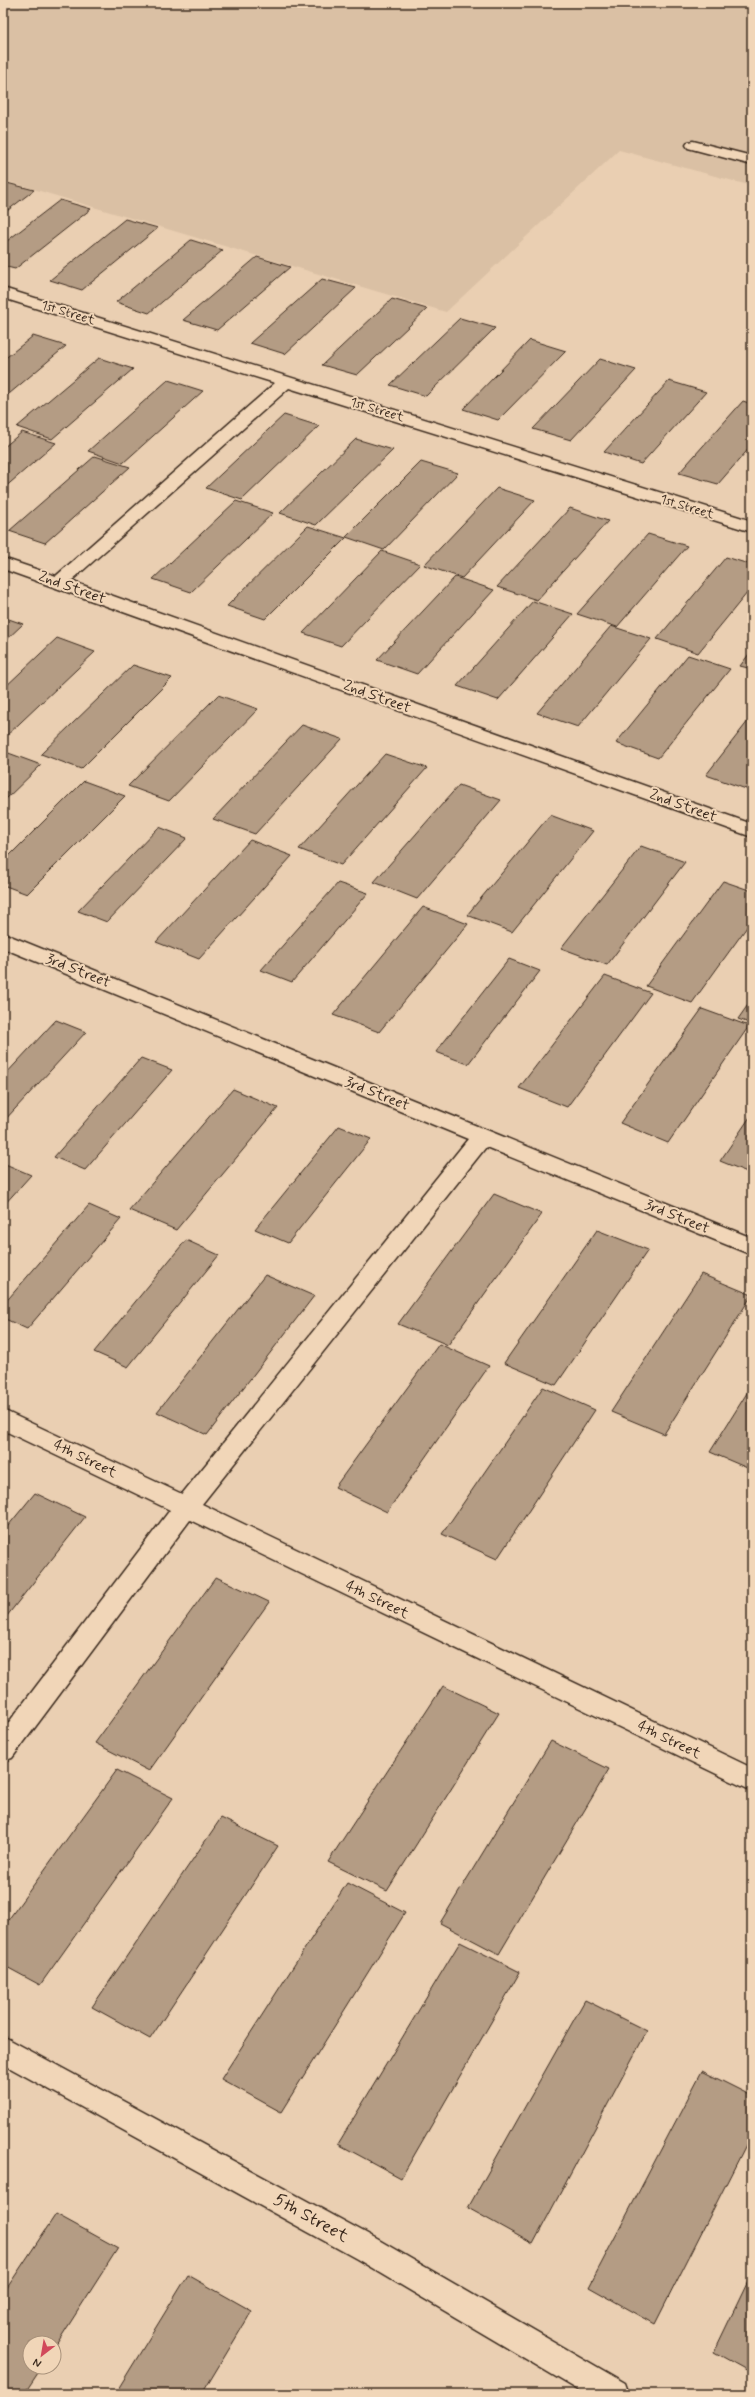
<svg xmlns="http://www.w3.org/2000/svg" width="755" height="2397" font-family="Mynerve,sans-serif">
	<style>
		.built { fill: #dac0a4 }
		.building { fill: #b49c84; stroke: #3b2a1e }
		.lines { fill: none; stroke-linecap: round; stroke-linejoin: round }
		.lane-casing { stroke: #3b2a1e; stroke-width: 3 }
		.lane { fill: #f1d6b8; fill-rule: evenodd }
		.labels { text-anchor: middle; dominant-baseline: central; stroke-width: 4; stroke-linejoin: round; paint-order: stroke }
		.far-street-label { font-size: 13px; fill: #3b2a1e; stroke: #f1d6b8 }
		.street-label { font-size: 15px; fill: #3b2a1e; stroke: #f1d6b8 }
		.near-street-label { font-size: 18px; fill: #3b2a1e; stroke: #f1d6b8 }
	</style>
	<rect width="100%" height="100%" fill="#eacfb2"/>
	<filter id="ink" filterUnits="userSpaceOnUse"><feTurbulence type="fractalNoise" baseFrequency=".025" numOctaves="2"/><feDisplacementMap in="SourceGraphic" scale="8" xChannelSelector="R" yChannelSelector="G"/><feConvolveMatrix kernelMatrix="1 2 1 2 8 2 1 2 1" color-interpolation-filters="sRGB"/></filter>
	<g filter="url(#ink)">
		<!-- built -->
		<path class="built" d="M3,3H752V186L619,150L446,312L3,180Z"/>
		<!-- building -->
		<g class="building">
			<path d="M3,182L34,190L3,214Z"/>
			<path d="M60,200L91,209L15,269L3,266V244Z"/>
			<path d="M125,219L158,228L82,290L50,280Z"/>
			<path d="M191,240L223,250L149,313L116,302Z"/>
			<path d="M257,257L290,267L217,330L183,320Z"/>
			<path d="M322,279L356,288L285,354L250,343Z"/>
			<path d="M392,299L427,309L357,375L322,365Z"/>
			<path d="M460,318L495,328L426,396L390,385Z"/>
			<path d="M33,336L66,346L3,399V360Z"/>
			<path d="M530,340L566,351L498,420L463,409Z"/>
			<path d="M99,358L133,369L52,439L17,427Z"/>
			<path d="M600,359L636,370L571,440L533,429Z"/>
			<path d="M168,380L203,391L123,463L88,451Z"/>
			<path d="M669,381L706,392L641,464L604,452Z"/>
			<path d="M743,401L752,404V445L718,484L679,473Z"/>
			<path d="M284,415L319,426L242,500L206,488Z"/>
			<path d="M22,432L56,443L3,489V448Z"/>
			<path d="M356,439L393,450L316,525L280,513Z"/>
			<path d="M95,456L130,467L45,543L9,531Z"/>
			<path d="M421,462L458,473L384,550L346,537Z"/>
			<path d="M497,488L535,500L462,578L424,565Z"/>
			<path d="M236,501L273,513L191,592L153,579Z"/>
			<path d="M570,508L608,521L537,600L497,587Z"/>
			<path d="M308,526L346,538L265,619L227,606Z"/>
			<path d="M648,534L687,546L617,627L577,614Z"/>
			<path d="M382,551L420,564L341,646L303,633Z"/>
			<path d="M726,557L752,565V587L698,653L657,639Z"/>
			<path d="M455,577L494,590L417,674L377,660Z"/>
			<path d="M533,601L573,614L498,700L457,686Z"/>
			<path d="M3,617L23,624L3,643Z"/>
			<path d="M611,626L651,639L578,727L537,713Z"/>
			<path d="M57,638L95,652L3,739V689Z"/>
			<path d="M752,650V669L740,666Z"/>
			<path d="M688,655L730,669L658,758L616,743Z"/>
			<path d="M133,665L172,678L81,769L41,754Z"/>
			<path d="M218,695L258,709L169,801L128,786Z"/>
			<path d="M752,716V786L749,790L706,775Z"/>
			<path d="M302,725L342,739L255,834L213,819Z"/>
			<path d="M3,751L41,765L3,802Z"/>
			<path d="M385,754L427,768L341,865L299,849Z"/>
			<path d="M84,781L125,796L27,894L3,885V862Z"/>
			<path d="M459,785L501,800L417,899L374,882Z"/>
			<path d="M550,815L593,831L512,932L467,915Z"/>
			<path d="M159,827L187,838L107,922L78,911Z"/>
			<path d="M250,840L292,856L199,959L156,942Z"/>
			<path d="M641,846L685,862L607,965L561,948Z"/>
			<path d="M723,881L752,891V920L692,1003L646,986Z"/>
			<path d="M338,883L368,893L292,982L261,970Z"/>
			<path d="M423,907L468,924L379,1032L333,1015Z"/>
			<path d="M509,959L540,971L468,1064L436,1052Z"/>
			<path d="M605,976L651,993L567,1107L519,1088Z"/>
			<path d="M752,999V1024L738,1019Z"/>
			<path d="M702,1009L749,1026L668,1143L620,1123Z"/>
			<path d="M56,1020L86,1032L3,1122V1077Z"/>
			<path d="M141,1058L172,1070L85,1170L54,1157Z"/>
			<path d="M233,1089L278,1108L176,1230L129,1210Z"/>
			<path d="M752,1114V1174L720,1161Z"/>
			<path d="M339,1126L371,1139L288,1243L255,1229Z"/>
			<path d="M3,1163L31,1175L3,1206Z"/>
			<path d="M494,1194L542,1214L448,1345L398,1324Z"/>
			<path d="M89,1205L121,1219L27,1329L3,1318V1305Z"/>
			<path d="M597,1230L648,1250L556,1385L504,1363Z"/>
			<path d="M186,1240L219,1255L128,1367L94,1352Z"/>
			<path d="M701,1274L752,1295L664,1434L611,1412Z"/>
			<path d="M265,1275L314,1296L207,1435L157,1412Z"/>
			<path d="M439,1344L489,1366L387,1512L335,1487Z"/>
			<path d="M752,1385V1470L710,1452Z"/>
			<path d="M543,1387L595,1410L497,1559L442,1534Z"/>
			<path d="M35,1493L85,1517L3,1621V1532Z"/>
			<path d="M216,1577L269,1602L149,1771L95,1743Z"/>
			<path d="M443,1686L499,1713L387,1891L328,1862Z"/>
			<path d="M551,1741L609,1769L499,1954L440,1923Z"/>
			<path d="M117,1770L173,1798L40,1985L3,1965V1927Z"/>
			<path d="M221,1818L278,1846L150,2039L92,2007Z"/>
			<path d="M347,1883L405,1913L281,2112L221,2079Z"/>
			<path d="M460,1942L520,1972L401,2178L338,2144Z"/>
			<path d="M585,2000L647,2031L533,2244L468,2208Z"/>
			<path d="M702,2071L752,2096V2133L655,2324L589,2287Z"/>
			<path d="M56,2214L118,2248L54,2348V2343H30V2367H42L24,2394H3V2294Z"/>
			<path d="M752,2273V2373L714,2352Z"/>
			<path d="M188,2275L252,2311L202,2394H115Z"/>
		</g>
		<g class="lines">
			<defs>
				<g id="lane">
					<path d="M693,141L752,156V165L688,148L686,145L688,142Z"/>
					<path d="M3,288L752,521V532L289,388L71,581L752,824V837L3,569V558L56,576L275,383L3,298Z"/>
					<path d="M3,933L752,1238V1255L486,1147L202,1504L752,1768V1791L190,1520L12,1758L3,1761V1730L170,1510L3,1430V1410L182,1494L468,1139L3,948Z"/>
					<path d="M3,2036L377,2239L625,2383L629,2394H585L357,2259L3,2064Z"/>
				</g>
			</defs>
			<!-- lane casing -->
			<use href="#lane" class="lane-casing"/>
			<!-- lane -->
			<use href="#lane" class="lane"/>
		</g>
	</g>
	<g class="labels">
		<!-- far-street labels -->
		<g class="far-street-label">
			<text transform="translate(68 313) rotate(17)">1st Street</text>
			<text transform="translate(377 410) rotate(17)">1st Street</text>
			<text transform="translate(687 507) rotate(17)">1st Street</text>
		</g>
		<!-- street labels -->
		<g class="street-label">
			<text transform="translate(72 588) rotate(20)">2nd Street</text>
			<text transform="translate(377 697) rotate(20)">2nd Street</text>
			<text transform="translate(683 806) rotate(20)">2nd Street</text>
			<text transform="translate(78 971) rotate(22)">3rd Street</text>
			<text transform="translate(377 1094) rotate(22)">3rd Street</text>
			<text transform="translate(677 1217) rotate(22)">3rd Street</text>
			<text transform="translate(85 1459) rotate(26)">4th Street</text>
			<text transform="translate(377 1600) rotate(26)">4th Street</text>
			<text transform="translate(669 1740) rotate(26)">4th Street</text>
		</g>
		<!-- near-street labels -->
		<g class="near-street-label">
			<text transform="translate(311 2218) rotate(29)">5th Street</text>
		</g>
	</g>
	<!-- margin -->
	<rect width="755" height="2397" fill="none" stroke="#f1d6b8" stroke-width="16"/>
	<rect x="8" y="8" width="739" height="2381" fill="none" stroke="#3b2a1e" stroke-width="1.5" filter="url(#ink)"/>
	<!-- north arrow -->
	<g transform="translate(42 2355) rotate(211)"><circle r="19" fill="#f1d6b8" stroke="#a8917a"/>
	<path d="M0-3L7 15L0 10L-7 15Z" fill="#d1495b"/>
	<text y="-6" font-size="11" font-weight="bold" text-anchor="middle" fill="#3b2a1e">N</text>
	</g>
</svg>
